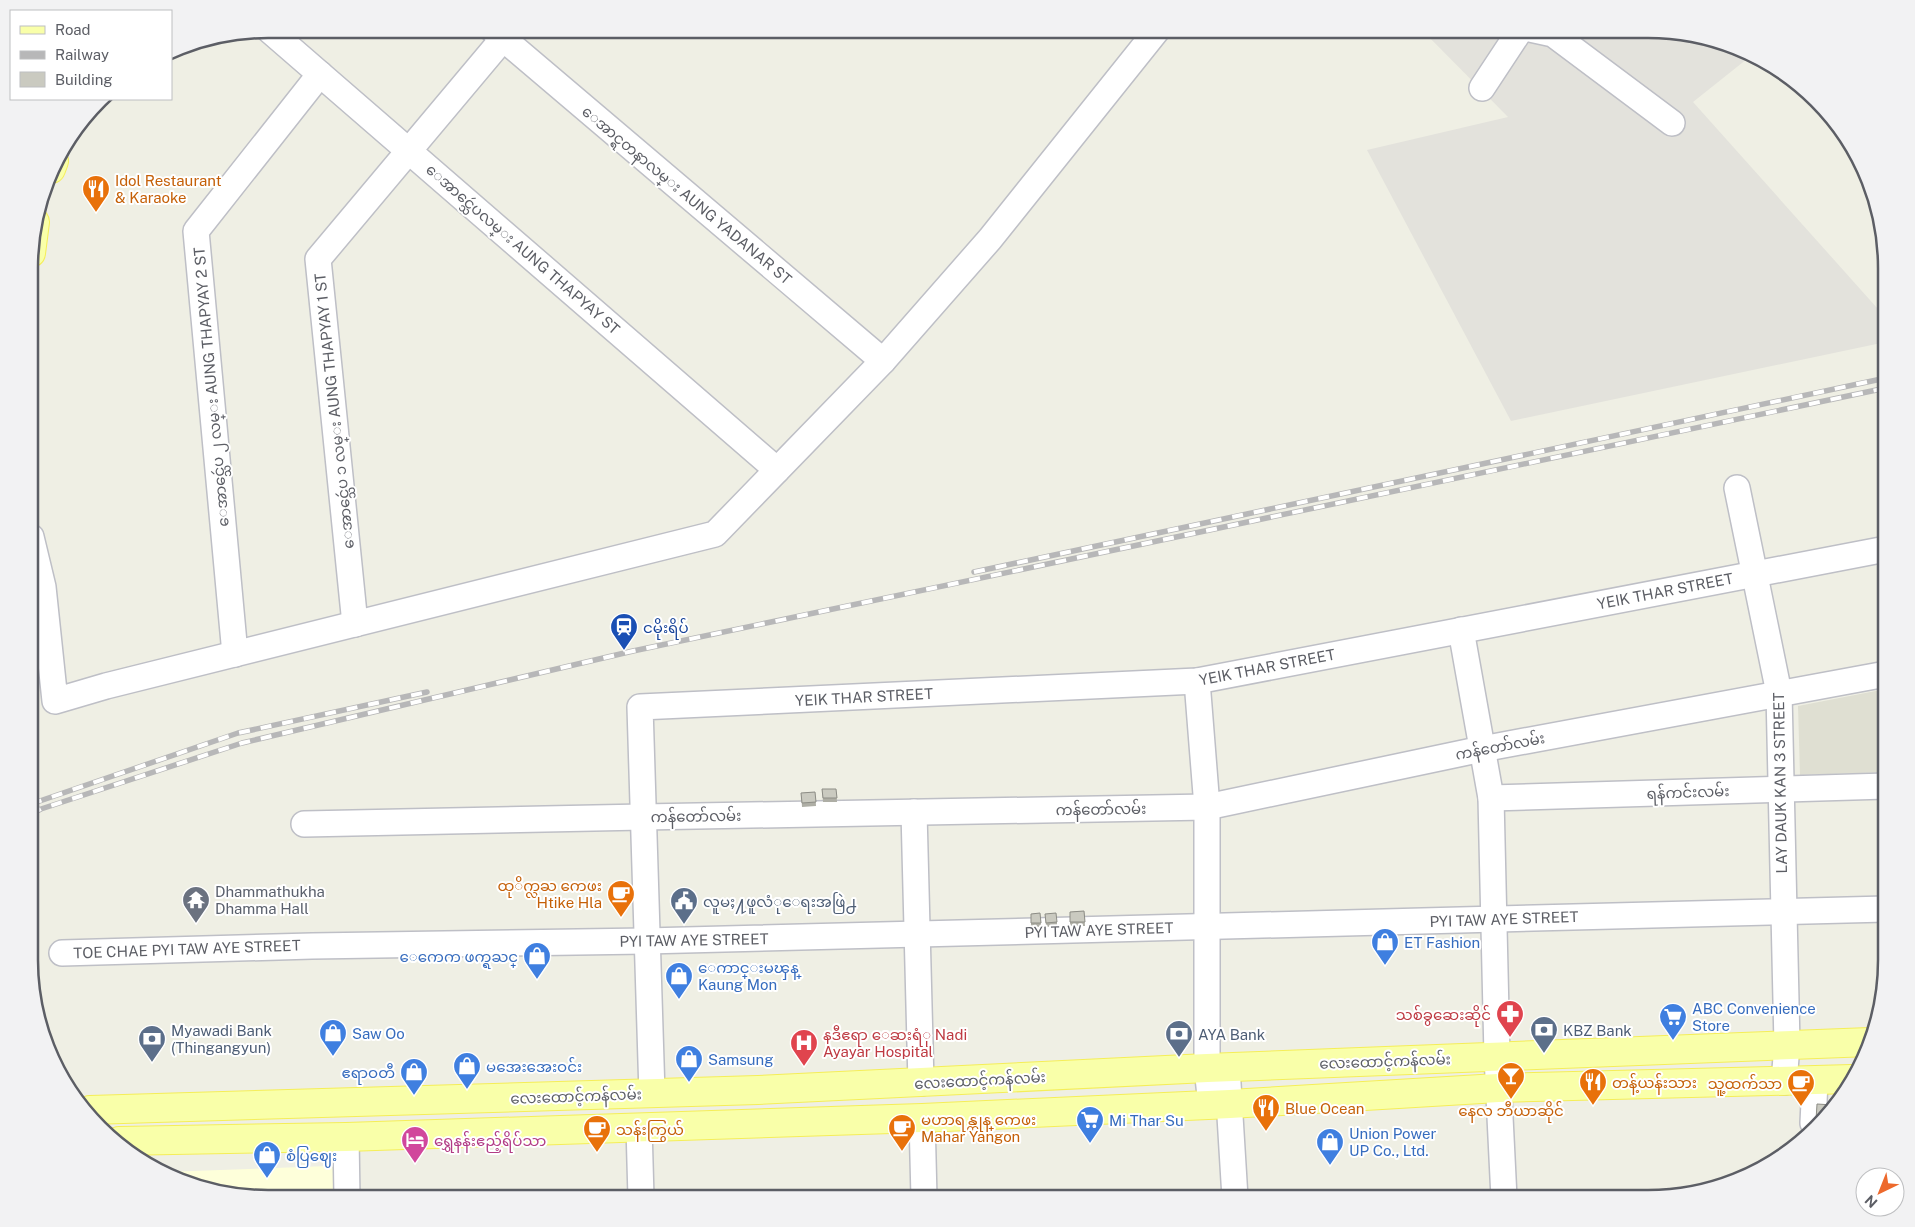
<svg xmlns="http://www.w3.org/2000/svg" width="1915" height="1227" font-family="'Public Sans','Noto Sans Myanmar',sans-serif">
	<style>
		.commercial { fill: #feffda }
		.industrial { fill: #e3e2dc }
		.education { fill: #dfdfd2 }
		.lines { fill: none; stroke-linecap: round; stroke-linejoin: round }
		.minor-casing { stroke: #bebfc6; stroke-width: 28 }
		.major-casing { stroke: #f5ee58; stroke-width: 30 }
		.minor { stroke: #fff; stroke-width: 25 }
		.major { stroke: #f9ffa9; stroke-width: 28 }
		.rail-casing { stroke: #b7b7b8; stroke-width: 5.5 }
		.rail { stroke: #fff; stroke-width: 4; stroke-dasharray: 11; stroke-linecap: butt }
		.wall { fill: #aeaea5 }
		.building { fill: #cacac0; stroke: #8d8d86 }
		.labels { text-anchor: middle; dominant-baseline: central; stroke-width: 4; stroke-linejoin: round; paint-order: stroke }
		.food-label { font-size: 15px; fill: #c56008; stroke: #fff; text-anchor: start }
		.street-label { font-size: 15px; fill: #5c5e65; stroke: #fff }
		.transit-label { font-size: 15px; fill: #164399; stroke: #fff; text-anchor: start }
		.worship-label { font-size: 15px; fill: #5b616d; stroke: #fff; text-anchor: start }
		.service-label { font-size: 15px; fill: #4e5e75; stroke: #fff; text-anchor: start }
		.shop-label { font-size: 15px; fill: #366cbe; stroke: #fff; text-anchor: start }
		.health-label { font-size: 15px; fill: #be3a42; stroke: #fff; text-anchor: end }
		.hotel-label { font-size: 15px; fill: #b23c85; stroke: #fff; text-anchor: start }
		.rim { fill: none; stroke: #5c5e65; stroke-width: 2.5 }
	</style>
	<rect width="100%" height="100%" fill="#efefe4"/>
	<!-- commercial -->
	<path class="commercial" d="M356,1165L358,1198H268L191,1186L164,1172Z"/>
	<!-- industrial -->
	<path class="industrial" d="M1421,29H1647L1724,41L1752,55L1693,102L1886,318V342L1511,421L1367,150L1508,117Z"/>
	<!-- education -->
	<path class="education" d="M1886,689V772L1800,775L1798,706Z"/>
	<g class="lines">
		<defs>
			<g id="minor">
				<path d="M268,29L777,470"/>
				<path d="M492,29L883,361"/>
				<path d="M1530,29L1553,34L1672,123"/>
				<path d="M1482,88L1521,29"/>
				<path d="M1737,488L1779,693L1787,1045L1784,1082"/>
				<path d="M31,537L43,587L55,701L106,686L715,534L883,361L990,239L1158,29"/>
				<path d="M355,624L318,259L511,29"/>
				<path d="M1461,630L1491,798L1497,1056L1504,1198"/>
				<path d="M235,654L196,231L320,74"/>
				<path d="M1197,681L1207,807V1068L1211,1105"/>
				<path d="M1491,798L1886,786"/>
				<path d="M914,812L921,1083"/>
				<path d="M304,824L643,817L1207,807L1482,749L1886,674"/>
				<path d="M62,953L312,946L646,941L1886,909"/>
				<path d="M1227,1067L1235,1198"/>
				<path d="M652,1094L640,707L1197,681L1886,549"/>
				<path d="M922,1118L924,1198"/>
				<path d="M1813,1123L1815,1081"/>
				<path d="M639,1127L641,1198"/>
				<path d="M346,1137L347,1198"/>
			</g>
			<g id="major">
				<path d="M51,169L54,161"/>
				<path d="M31,253L35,222"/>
				<path d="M90,1110L758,1090L1207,1068L1870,1042"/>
				<path d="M119,1141L346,1137L922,1118L1230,1104L1498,1088L1852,1079"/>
			</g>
		</defs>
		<!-- minor casing -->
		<use href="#minor" class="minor-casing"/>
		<!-- major casing -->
		<use href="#major" class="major-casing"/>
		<!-- minor -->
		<use href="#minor" class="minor"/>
		<!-- major -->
		<use href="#major" class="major"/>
		<defs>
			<g id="rail">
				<path d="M974,572L1886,378"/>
				<path d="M31,804L238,733L427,692"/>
				<path d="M31,814L41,809L242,743L633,651L1886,388"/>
			</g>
		</defs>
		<!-- rail casing -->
		<use href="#rail" class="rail-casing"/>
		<!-- rail -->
		<use href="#rail" class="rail"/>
	</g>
	<!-- wall -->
	<g class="wall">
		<path d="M822,789H836L837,802H823Z"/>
		<path d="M815,792L816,806L802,807L801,793Z"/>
		<path d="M1084,911L1085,926H1070V912Z"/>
		<path d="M1040,913L1041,927H1031V914Z"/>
		<path d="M1045,914L1057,922V926L1046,927Z"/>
	</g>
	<!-- building -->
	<g class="building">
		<path d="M822,789H836L837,798H823Z"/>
		<path d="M815,792L816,802L802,803L801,793Z"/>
		<path d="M1084,911L1085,922H1070V912Z"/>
		<path d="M1040,913L1041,923H1031V914Z"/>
		<path d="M1056,913L1057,922L1046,923L1045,914Z"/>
		<path d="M1817,1104L1833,1105L1816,1120Z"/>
		<path d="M280,1190L281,1198H268L241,1194Z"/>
	</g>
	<!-- icons -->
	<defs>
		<symbol id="restaurant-pin" viewBox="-11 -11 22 30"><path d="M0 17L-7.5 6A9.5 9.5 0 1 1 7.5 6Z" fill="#e8710a" stroke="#fff"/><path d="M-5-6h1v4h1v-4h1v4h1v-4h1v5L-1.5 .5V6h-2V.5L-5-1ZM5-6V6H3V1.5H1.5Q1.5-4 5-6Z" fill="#fff"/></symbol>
		<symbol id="station-pin" viewBox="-11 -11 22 30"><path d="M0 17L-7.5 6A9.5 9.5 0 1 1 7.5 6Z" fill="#1a4fb4" stroke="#fff"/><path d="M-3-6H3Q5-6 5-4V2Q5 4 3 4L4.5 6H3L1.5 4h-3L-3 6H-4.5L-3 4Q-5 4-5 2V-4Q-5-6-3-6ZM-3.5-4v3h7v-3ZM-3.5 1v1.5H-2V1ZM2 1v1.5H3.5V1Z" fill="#fff"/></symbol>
		<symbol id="cafe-pin" viewBox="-11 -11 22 30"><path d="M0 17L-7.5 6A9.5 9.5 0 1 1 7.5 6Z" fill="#e8710a" stroke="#fff"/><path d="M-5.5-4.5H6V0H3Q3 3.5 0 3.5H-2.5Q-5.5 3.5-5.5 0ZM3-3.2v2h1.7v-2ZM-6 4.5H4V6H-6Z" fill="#fff"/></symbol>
		<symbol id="temple-pin" viewBox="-11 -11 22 30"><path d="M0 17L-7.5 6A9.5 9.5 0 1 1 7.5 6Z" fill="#6b7280" stroke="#fff"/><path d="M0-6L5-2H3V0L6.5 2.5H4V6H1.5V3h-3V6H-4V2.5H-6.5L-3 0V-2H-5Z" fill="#fff"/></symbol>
		<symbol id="civic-pin" viewBox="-11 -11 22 30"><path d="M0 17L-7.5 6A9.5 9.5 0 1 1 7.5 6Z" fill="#5c6f8a" stroke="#fff"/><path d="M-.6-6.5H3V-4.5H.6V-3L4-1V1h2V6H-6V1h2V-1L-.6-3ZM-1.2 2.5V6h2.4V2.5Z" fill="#fff"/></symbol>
		<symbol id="shop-pin" viewBox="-11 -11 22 30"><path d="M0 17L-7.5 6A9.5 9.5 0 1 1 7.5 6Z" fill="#3f7fe0" stroke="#fff"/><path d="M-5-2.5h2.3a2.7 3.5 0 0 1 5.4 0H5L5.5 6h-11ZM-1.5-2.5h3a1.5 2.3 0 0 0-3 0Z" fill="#fff"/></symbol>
		<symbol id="pharmacy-pin" viewBox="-11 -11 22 30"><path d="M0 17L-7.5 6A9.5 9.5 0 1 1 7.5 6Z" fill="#e0444e" stroke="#fff"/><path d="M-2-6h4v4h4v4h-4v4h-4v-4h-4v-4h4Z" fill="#fff"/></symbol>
		<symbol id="supermarket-pin" viewBox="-11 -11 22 30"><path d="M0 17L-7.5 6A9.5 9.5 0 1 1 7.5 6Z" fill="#3f7fe0" stroke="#fff"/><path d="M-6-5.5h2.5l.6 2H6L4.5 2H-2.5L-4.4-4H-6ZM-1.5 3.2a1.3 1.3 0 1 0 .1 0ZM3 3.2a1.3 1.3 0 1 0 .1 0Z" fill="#fff"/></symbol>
		<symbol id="bank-pin" viewBox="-11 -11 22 30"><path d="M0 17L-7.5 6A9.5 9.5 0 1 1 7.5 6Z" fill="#5c6f8a" stroke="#fff"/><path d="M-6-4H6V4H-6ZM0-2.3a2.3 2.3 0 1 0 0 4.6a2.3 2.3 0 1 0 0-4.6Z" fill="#fff"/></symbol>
		<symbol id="hospital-pin" viewBox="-11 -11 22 30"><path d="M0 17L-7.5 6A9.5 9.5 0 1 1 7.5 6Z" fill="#e0444e" stroke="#fff"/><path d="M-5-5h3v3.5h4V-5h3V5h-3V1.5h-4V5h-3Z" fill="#fff"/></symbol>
		<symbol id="bar-pin" viewBox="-11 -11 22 30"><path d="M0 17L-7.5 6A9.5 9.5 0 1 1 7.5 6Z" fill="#e8710a" stroke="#fff"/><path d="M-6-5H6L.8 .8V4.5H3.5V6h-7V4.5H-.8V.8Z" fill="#fff"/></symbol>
		<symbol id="hotel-pin" viewBox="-11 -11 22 30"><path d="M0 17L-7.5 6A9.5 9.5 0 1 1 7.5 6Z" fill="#d1479c" stroke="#fff"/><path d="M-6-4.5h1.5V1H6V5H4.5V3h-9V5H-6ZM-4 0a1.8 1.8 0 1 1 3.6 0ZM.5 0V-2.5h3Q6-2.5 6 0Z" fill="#fff"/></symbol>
	</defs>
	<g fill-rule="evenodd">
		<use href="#restaurant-pin" x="80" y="173" width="32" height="43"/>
		<use href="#station-pin" x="608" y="611" width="32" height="43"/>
		<use href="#cafe-pin" x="605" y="878" width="32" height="43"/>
		<use href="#temple-pin" x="180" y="884" width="32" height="43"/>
		<use href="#civic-pin" x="668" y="885" width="32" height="43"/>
		<use href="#shop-pin" x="1369" y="926" width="32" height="43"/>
		<use href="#shop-pin" x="521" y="940" width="32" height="43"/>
		<use href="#shop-pin" x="663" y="960" width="32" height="43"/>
		<use href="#pharmacy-pin" x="1494" y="998" width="32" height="43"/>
		<use href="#supermarket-pin" x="1657" y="1001" width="32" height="43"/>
		<use href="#bank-pin" x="1528" y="1014" width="32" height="43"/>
		<use href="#shop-pin" x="317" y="1017" width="32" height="43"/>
		<use href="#bank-pin" x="1163" y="1018" width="32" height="43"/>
		<use href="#bank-pin" x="136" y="1023" width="32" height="43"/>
		<use href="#hospital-pin" x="788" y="1027" width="32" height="43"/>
		<use href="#shop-pin" x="673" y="1043" width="32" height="43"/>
		<use href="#shop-pin" x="451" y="1050" width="32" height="43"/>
		<use href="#shop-pin" x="398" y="1056" width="32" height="43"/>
		<use href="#bar-pin" x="1495" y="1060" width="32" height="43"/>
		<use href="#restaurant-pin" x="1577" y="1066" width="32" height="43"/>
		<use href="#cafe-pin" x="1785" y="1067" width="32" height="43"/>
		<use href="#restaurant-pin" x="1250" y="1092" width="32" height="43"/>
		<use href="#supermarket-pin" x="1074" y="1104" width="32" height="43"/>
		<use href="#cafe-pin" x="886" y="1112" width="32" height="43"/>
		<use href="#cafe-pin" x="581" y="1113" width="32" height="43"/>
		<use href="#hotel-pin" x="399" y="1124" width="32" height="43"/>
		<use href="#shop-pin" x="1314" y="1126" width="32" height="43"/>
		<use href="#shop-pin" x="251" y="1139" width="32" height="43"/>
	</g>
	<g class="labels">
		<!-- food labels -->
		<g class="food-label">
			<text x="115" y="180">Idol Restaurant<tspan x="115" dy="17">&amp; Karaoke</tspan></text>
			<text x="602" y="885" text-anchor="end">ထုိက္လႀ ကေဖး<tspan x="602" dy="17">Htike Hla</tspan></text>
			<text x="1612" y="1082">တန့်ယန်းသား</text>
			<text x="1782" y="1083" text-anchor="end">သူ့ထက်သာ</text>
			<text x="1285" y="1108">Blue Ocean</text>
			<text x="1511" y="1110" text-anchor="middle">နေလ ဘီယာဆိုင်</text>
			<text x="921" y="1119">မဟာရန္ကုန္ ကေဖး<tspan x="921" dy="17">Mahar Yangon</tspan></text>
			<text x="616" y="1129">သန်းကြွယ်</text>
		</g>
		<!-- street labels -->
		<g class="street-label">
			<text transform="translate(687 195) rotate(40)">ေအာင္ရတနာလမ္း AUNG YADANAR ST</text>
			<text transform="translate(523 249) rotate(41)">ေအာင္သေဴပလမ္း AUNG THAPYAY ST</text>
			<text transform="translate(211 387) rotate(-95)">ေအာင္သေဴပ ၂ လမ္း AUNG THAPYAY 2 ST</text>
			<text transform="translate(334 411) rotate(-96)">ေအာင္သေဴပ ၁ လမ္း AUNG THAPYAY 1 ST</text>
			<text transform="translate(1665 591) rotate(-11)">YEIK THAR STREET</text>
			<text transform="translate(1267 667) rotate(-11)">YEIK THAR STREET</text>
			<text transform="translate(864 697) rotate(-3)">YEIK THAR STREET</text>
			<text transform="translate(1500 746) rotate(-11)">ကန်တော်လမ်း</text>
			<text transform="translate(1780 783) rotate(-91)">LAY DAUK KAN 3 STREET</text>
			<text transform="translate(1688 792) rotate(-2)">ရန်ကင်းလမ်း</text>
			<text transform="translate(1101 809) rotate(-1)">ကန်တော်လမ်း</text>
			<text transform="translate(696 816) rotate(-1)">ကန်တော်လမ်း</text>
			<text transform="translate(1504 919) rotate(-2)">PYI TAW AYE STREET</text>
			<text transform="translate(1099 930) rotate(-2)">PYI TAW AYE STREET</text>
			<text transform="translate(694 940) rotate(-1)">PYI TAW AYE STREET</text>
			<text transform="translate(187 949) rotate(-2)">TOE CHAE PYI TAW AYE STREET</text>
			<text transform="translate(1385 1061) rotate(-2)">လေးထောင့်ကန်လမ်း</text>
			<text transform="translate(980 1080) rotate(-3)">လေးထောင့်ကန်လမ်း</text>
			<text transform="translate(576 1096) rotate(-2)">လေးထောင့်ကန်လမ်း</text>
		</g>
		<!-- transit labels -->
		<g class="transit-label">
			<text x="643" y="627">ငမိုးရိပ်</text>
		</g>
		<!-- worship labels -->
		<g class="worship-label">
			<text x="215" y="891">Dhammathukha<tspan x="215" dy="17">Dhamma Hall</tspan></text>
		</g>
		<!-- service labels -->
		<g class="service-label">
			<text x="703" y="901">လူမႈ႔ဖူလံုေရးအဖြဲ႕</text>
			<text x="171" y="1030">Myawadi Bank<tspan x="171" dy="17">(Thingangyun)</tspan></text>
			<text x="1563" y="1030">KBZ Bank</text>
			<text x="1198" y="1034">AYA Bank</text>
		</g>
		<!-- shop labels -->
		<g class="shop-label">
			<text x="1404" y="942">ET Fashion</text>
			<text x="518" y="956" text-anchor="end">ေကေက ဖက္ရႀင္</text>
			<text x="698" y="967">ေကာင္းမၾန္<tspan x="698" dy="17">Kaung Mon</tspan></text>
			<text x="1692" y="1008">ABC Convenience<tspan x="1692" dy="17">Store</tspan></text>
			<text x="352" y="1033">Saw Oo</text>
			<text x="708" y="1059">Samsung</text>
			<text x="486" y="1066">မအေးအေးဝင်း</text>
			<text x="395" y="1072" text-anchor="end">ဧရာဝတီ</text>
			<text x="1109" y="1120">Mi Thar Su</text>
			<text x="1349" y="1133">Union Power<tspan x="1349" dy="17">UP Co., Ltd.</tspan></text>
			<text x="286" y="1155">စံပြဈေး</text>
		</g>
		<!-- health labels -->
		<g class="health-label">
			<text x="1491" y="1014">သစ်ခွဆေးဆိုင်</text>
			<text x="823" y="1034" text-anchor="start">နဒီဧရာ ေဆးရံု Nadi<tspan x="823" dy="17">Ayayar Hospital</tspan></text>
		</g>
		<!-- hotel labels -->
		<g class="hotel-label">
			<text x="434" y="1140">ရွှေနန်းဧည့်ရိပ်သာ</text>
		</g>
	</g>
	<!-- crop -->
	<path d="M0 0H1915V1227H0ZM268 38H1648A230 230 0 0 1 1878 268V960A230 230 0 0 1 1648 1190H268A230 230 0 0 1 38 960V268A230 230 0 0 1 268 38Z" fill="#f2f2f3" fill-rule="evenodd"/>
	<path class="rim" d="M268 38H1648A230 230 0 0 1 1878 268V960A230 230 0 0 1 1648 1190H268A230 230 0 0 1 38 960V268A230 230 0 0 1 268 38Z"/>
	<!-- legend -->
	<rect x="10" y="10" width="162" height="90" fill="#ffffff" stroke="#bebfc1"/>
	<rect x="20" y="26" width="25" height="8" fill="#f9ffa9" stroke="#bebfc1"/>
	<text x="55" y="35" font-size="15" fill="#5c5e65">Road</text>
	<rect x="20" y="51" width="25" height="8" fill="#b7b7b8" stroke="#bebfc1"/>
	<text x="55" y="60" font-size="15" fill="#5c5e65">Railway</text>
	<rect x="20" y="72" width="25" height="15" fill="#cacac0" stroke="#bebfc1"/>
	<text x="55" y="85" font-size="15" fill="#5c5e65">Building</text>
	<!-- north arrow -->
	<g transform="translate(1880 1192) rotate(223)"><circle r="24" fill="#ffffff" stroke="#bebfc1"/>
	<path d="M0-4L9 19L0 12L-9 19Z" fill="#ed692c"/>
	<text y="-8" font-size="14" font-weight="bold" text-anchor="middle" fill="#5c5e65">N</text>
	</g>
</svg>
